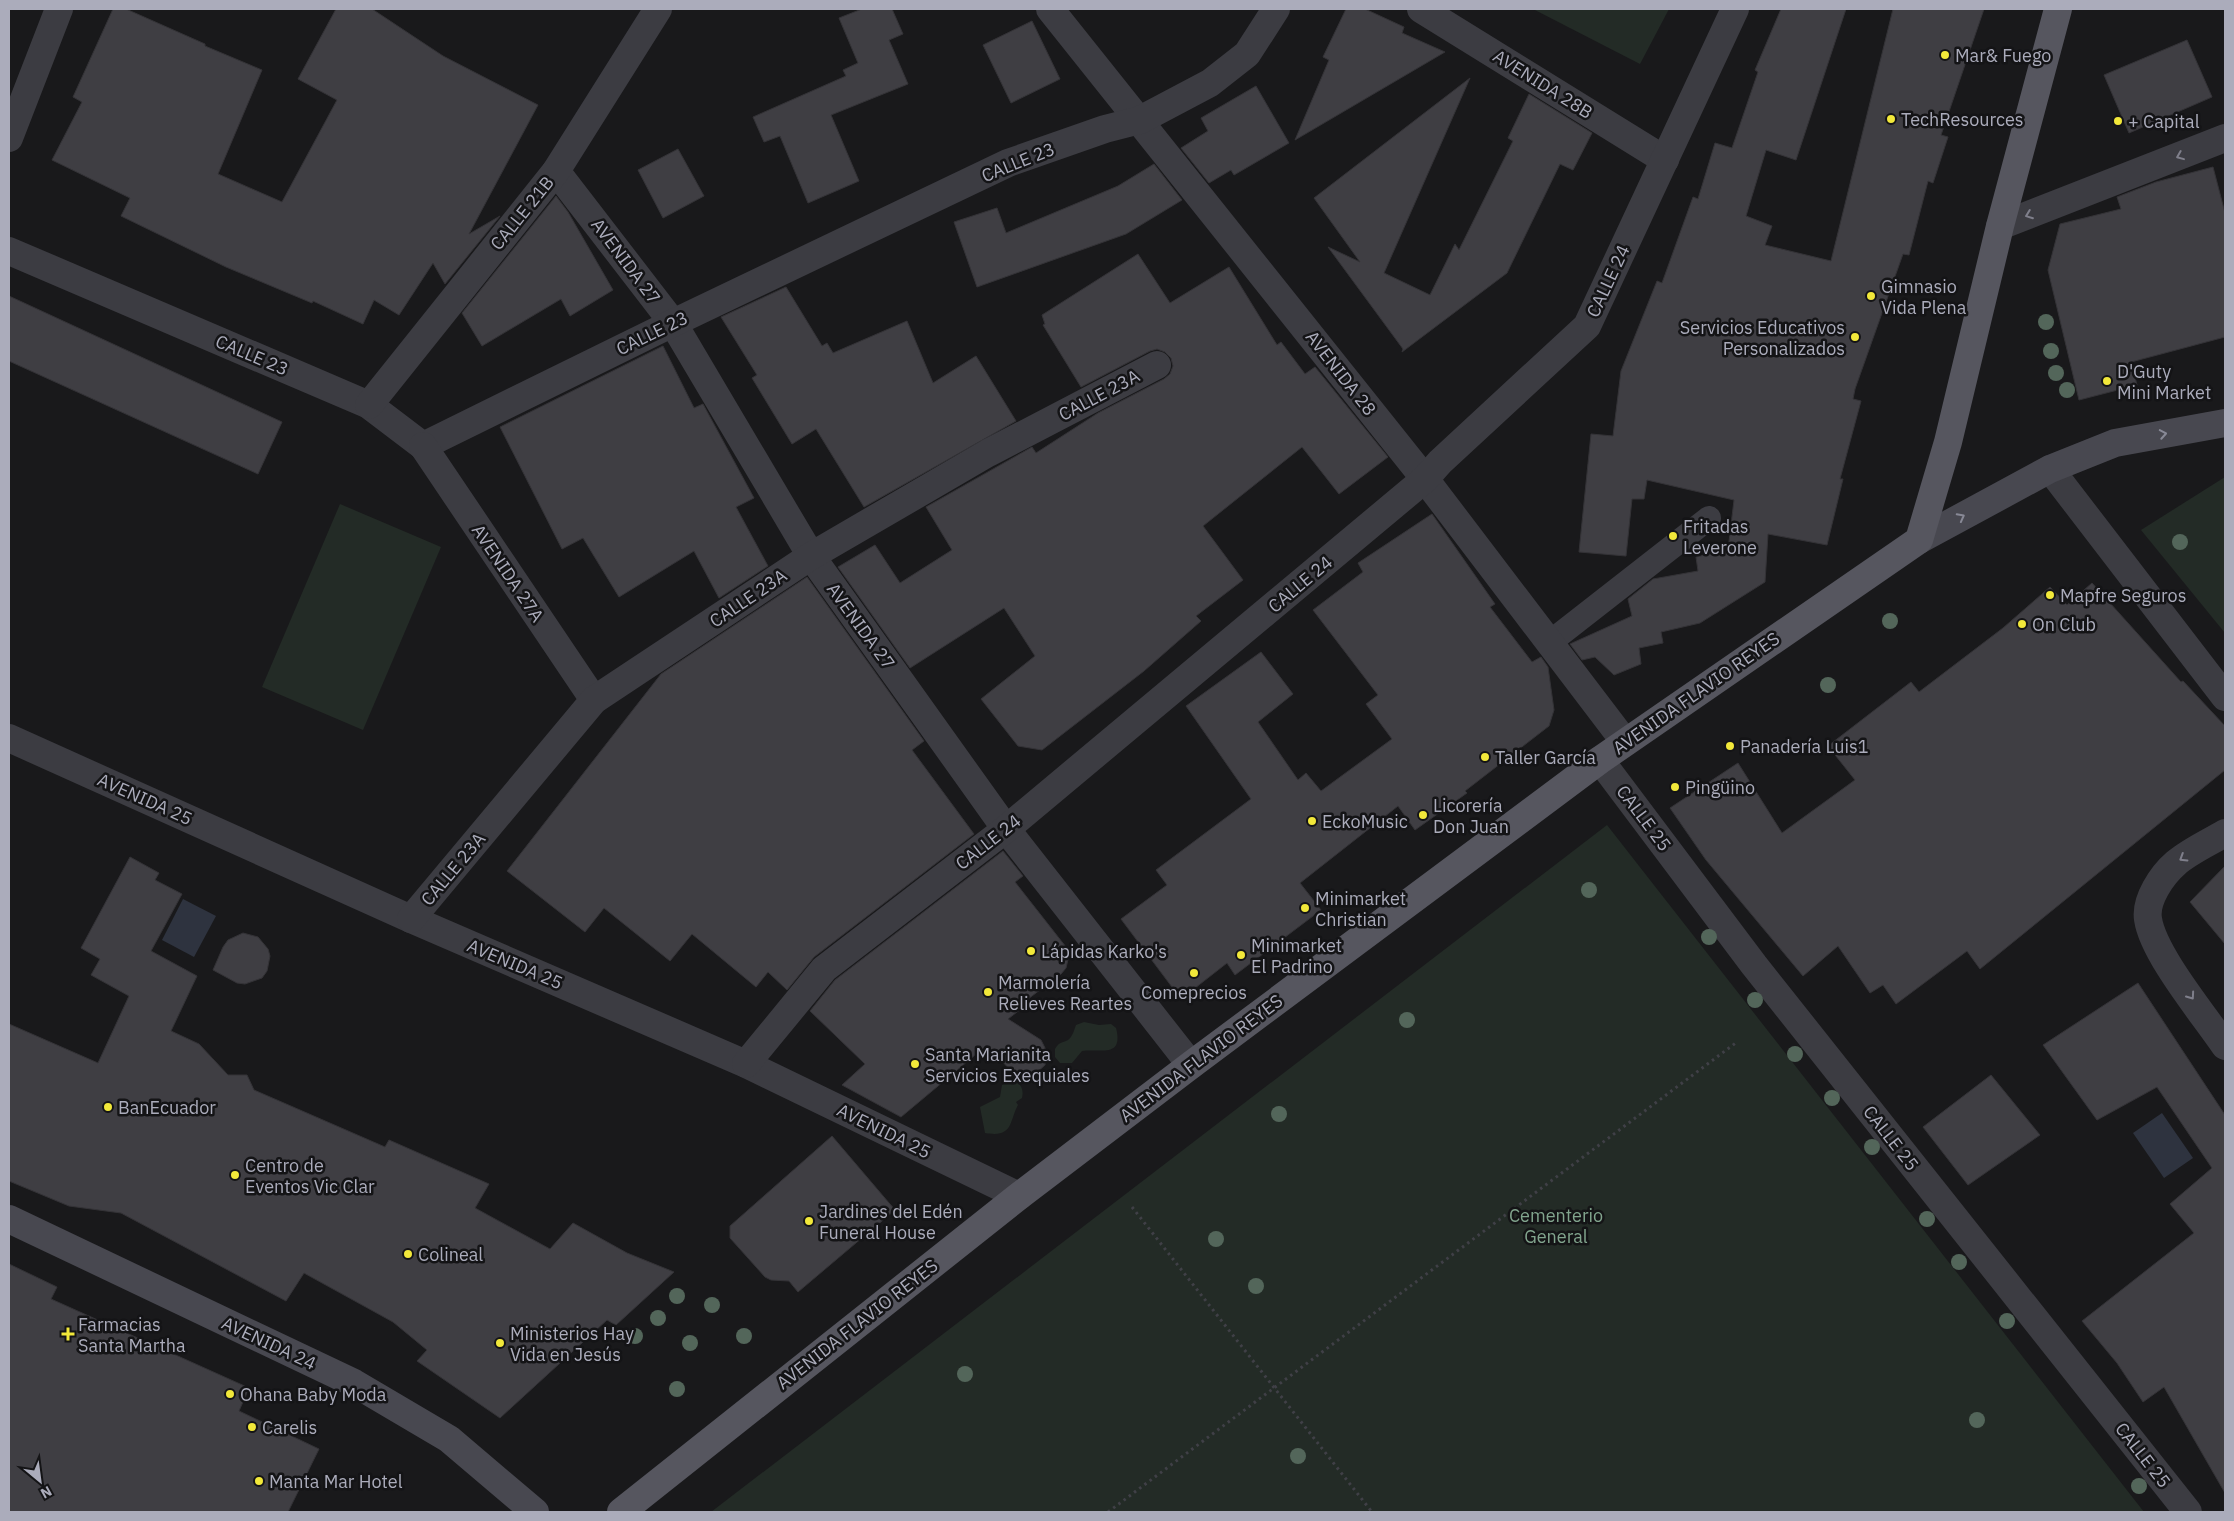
<svg xmlns="http://www.w3.org/2000/svg" width="2234" height="1521" font-family="'IBM Plex Sans',sans-serif">
	<style>
		.green { fill: #232b26 }
		.water { fill: #2e333f }
		.building { fill: #3f3e43; stroke: #343337 }
		.lines { fill: none; stroke-linecap: round; stroke-linejoin: round }
		.path { stroke: #404047; stroke-width: 3; stroke-dasharray: 2.5 4; stroke-linecap: butt }
		.service { stroke: #3c3c42; stroke-width: 24 }
		.minor { stroke: #3c3c42; stroke-width: 28 }
		.secondary { stroke: #484850; stroke-width: 28 }
		.primary { stroke: #56565f; stroke-width: 28 }
		.tree { fill: #53665a }
		.oneway { stroke: #7f7f8b }
		.oneway2 { stroke: #888996 }
		.poi-dot { fill: #f2e83a; stroke: #141416; stroke-width: 2 }
		.labels { text-anchor: middle; dominant-baseline: central; stroke-width: 5; stroke-linejoin: round; paint-order: stroke }
		.poi-label { font-size: 18px; fill: #abacbb; stroke: #141416; text-anchor: start }
		.street-label { font-size: 18px; fill: #abacbb; stroke: #141416 }
		.park-label { font-size: 18px; fill: #82a58e; stroke: #141416 }
	</style>
	<rect width="100%" height="100%" fill="#19191b"/>
	<!-- green -->
	<g class="green">
		<path d="M1533,9H1669L1640,64Z"/>
		<path d="M2225,477V633L2141,530Z"/>
		<path d="M340,504L441,547L363,730L262,687Z"/>
		<path d="M1607,825L2144,1512H711Z"/>
		<path d="M1084,1022L1099,1025L1111,1024L1116,1028C1124,1059 1099,1048 1082,1051L1072,1063H1060L1055,1057V1049C1059,1042 1062,1043 1068,1040C1073,1036 1074,1030 1076,1025Z"/>
		<path d="M1012,1080C1021,1083 1024,1089 1022,1098L1016,1102L1018,1105C1009,1121 1014,1138 985,1133L980,1107L1000,1097L1002,1085Z"/>
	</g>
	<!-- water -->
	<g class="water">
		<path d="M183,899L216,916L194,957L162,940Z"/>
		<path d="M2162,1113L2193,1158L2164,1178L2133,1133Z"/>
	</g>
	<!-- building -->
	<g class="building">
		<path d="M113,9H126L205,44V46L262,70L218,174L282,202L337,100L298,79L336,9H372L443,56L538,105L469,234L500,216L445,284L433,263L399,315L374,300L363,324L313,301L312,303L226,267L121,216L130,198L52,160L82,102L73,97Z"/>
		<path d="M862,9H892L903,34L889,40L908,84L831,115L859,181L808,203L780,136L764,142L753,117L846,76L843,70L858,63L839,18Z"/>
		<path d="M1346,9H1365L1404,27L1402,33L1445,52L1295,140L1329,60L1323,57Z"/>
		<path d="M1781,9H1846L1796,160L1766,150L1746,216L1772,226L1765,245L1831,261L1893,9H1984L1941,135L1948,137L1933,183L1928,181L1909,255L1903,254L1855,389L1853,399L1861,401L1840,479H1843L1827,545L1768,534L1765,582L1700,623L1661,632L1663,643L1639,648L1641,664L1614,675L1595,657L1582,660L1570,644L1632,616L1628,599L1653,579L1698,571L1696,557L1728,550L1734,500L1647,480L1644,499H1632L1626,556L1579,552L1591,434L1613,436L1621,371L1657,281L1662,283L1693,197L1698,199L1715,143L1732,148L1758,72L1755,70Z"/>
		<path d="M1032,21L1060,79L1011,103L983,45Z"/>
		<path d="M2187,40L2212,97L2129,133L2104,75Z"/>
		<path d="M1470,78L1384,273L1430,295L1455,244L1459,250L1513,141L1508,138L1529,94L1592,133L1573,170L1560,164L1507,273L1402,352L1403,349L1328,247L1360,262L1314,198Z"/>
		<path d="M1256,86L1289,143L1234,175L1231,170L1209,183L1181,148L1208,131L1201,118Z"/>
		<path d="M678,149L704,196L663,218L638,170Z"/>
		<path d="M1154,164L1182,200L1126,234L977,287L954,222L997,208L1006,233L1118,186Z"/>
		<path d="M2213,167L2225,213V337L2131,362L2137,385L2079,400L2048,270L2060,224L2121,209L2117,197L2156,182Z"/>
		<path d="M556,196L568,212L613,290L570,316L561,299L482,346L462,313Z"/>
		<path d="M1138,254L1170,303L1229,267L1277,345L1281,342L1305,374L1315,367L1388,457L1339,494L1302,447L1203,526L1243,580L1196,616L1201,621L1144,671L1042,750L1018,746L981,699L1035,656L1004,608L910,668L838,567L875,545L900,583L952,550L926,507L1032,447L1036,453L1098,413L1164,379L1170,374L1173,366L1171,358L1165,352L1157,349L1150,351L1081,387L1043,325L1045,324L1042,315Z"/>
		<path d="M786,287L822,346L827,343L833,353L907,321L933,383L976,356L1016,421L864,507L816,429L792,444L752,378L757,375L721,317Z"/>
		<path d="M9,296L282,422L258,474L9,361Z"/>
		<path d="M663,346L694,408L703,404L754,498L736,507L768,566L719,598L694,551L619,597L583,538L562,549L500,427Z"/>
		<path d="M1432,514L1495,604L1490,607L1532,662L1541,657L1548,667L1554,710L1549,726L1465,791L1467,793L1415,830L1398,806L1300,883L1321,910L1235,975L1227,963L1181,999L1121,919L1167,885L1156,870L1251,799L1186,706L1261,652L1293,694L1258,722L1298,780L1306,773L1321,791L1392,739L1366,704L1378,695L1313,610L1363,572L1358,563Z"/>
		<path d="M807,577L924,741L912,750L974,834L814,957L787,990L768,972L756,987L692,934L670,961L604,908L585,932L507,871L661,674Z"/>
		<path d="M2092,583L2181,682L2183,681L2225,726V770L1980,969L1967,951L1896,1004L1883,985L1870,993L1838,946L1803,976L1706,860L1670,808L1738,763L1782,833L1855,780L1828,746L1911,682L1919,692L2003,628L2050,587L2067,605Z"/>
		<path d="M1003,851L1023,876L1015,882L1066,947L1069,955L1066,968L1061,974L1024,1002L1026,1005L1008,1019L1041,1040L1047,1052L1045,1065L1034,1075L1020,1076L1013,1073L987,1045L901,1117L842,1085L865,1064L810,1011L835,980Z"/>
		<path d="M130,857L159,873L155,880L182,894L151,951L197,976L171,1031L199,1044L228,1075H247L254,1090L385,1147L389,1140L489,1184L475,1208L550,1249L573,1223L627,1253L674,1272L616,1325L607,1320L500,1418L417,1361L427,1350L393,1322L304,1273L286,1301L121,1213L69,1206L9,1181V1024L98,1063L129,996L91,975L100,959L81,948Z"/>
		<path d="M2225,866V944L2190,902Z"/>
		<path d="M243,933L258,937L268,949L270,956L267,971L262,978L245,984L237,983L213,970L223,947L228,940Z"/>
		<path d="M2138,983L2225,1115V1493L2164,1387L2143,1402L2117,1363L2082,1321L2194,1233L2170,1204L2212,1168L2157,1087L2097,1120L2043,1045Z"/>
		<path d="M1991,1075L2040,1135L1968,1185L1923,1127Z"/>
		<path d="M832,1136L895,1210L798,1292L789,1281L771,1280L765,1277L730,1238V1226Z"/>
		<path d="M9,1264L57,1287L51,1299L249,1388L239,1411L319,1449L288,1512H9Z"/>
	</g>
	<g class="lines">
		<!-- path -->
		<g class="path">
			<path d="M1132,1207L1372,1512"/>
			<path d="M1108,1512L1737,1042"/>
		</g>
		<!-- service -->
		<path class="service" d="M1549,643L1709,518"/>
		<!-- minor -->
		<g class="minor">
			<path d="M1050,9L1425,479L1625,742"/>
			<path d="M1421,9L1665,160"/>
			<path d="M9,138L59,9"/>
			<path d="M556,171L673,323L811,556L1006,829L1191,1065"/>
			<path d="M2000,226L2225,138"/>
			<path d="M9,251L369,405L423,446L673,323L1008,163L1105,129L1140,120L1210,83L1247,54L1276,9"/>
			<path d="M369,405L556,171L658,9"/>
			<path d="M423,446L594,700"/>
			<path d="M2050,469L2225,697"/>
			<path d="M9,738L411,919L746,1064L1019,1196"/>
			<path d="M1600,760L1754,965L2188,1512"/>
			<path d="M2225,833C2210,842 2190,851 2176,863C2162,875 2145,900 2148,919C2153,954 2204,1015 2225,1046"/>
			<path d="M411,919L594,700L811,556L988,453L1157,365"/>
			<path d="M746,1064L824,969L1006,829L1425,479L1440,462L1587,326L1735,9"/>
		</g>
		<!-- secondary -->
		<g class="secondary">
			<path d="M1919,540L2050,469L2115,443L2225,423"/>
			<path d="M9,1219L354,1383L449,1439L535,1512"/>
		</g>
		<!-- primary -->
		<path class="primary" d="M621,1512L1019,1196L1191,1065L1600,760L1919,540L1948,442L2000,226L2058,9"/>
	</g>
	<!-- trees -->
	<g class="tree">
		<circle cx="2046" cy="322" r="8"/>
		<circle cx="2051" cy="351" r="8"/>
		<circle cx="2056" cy="373" r="8"/>
		<circle cx="2067" cy="390" r="8"/>
		<circle cx="2180" cy="542" r="8"/>
		<circle cx="1890" cy="621" r="8"/>
		<circle cx="1828" cy="685" r="8"/>
		<circle cx="1589" cy="890" r="8"/>
		<circle cx="1709" cy="937" r="8"/>
		<circle cx="1755" cy="1000" r="8"/>
		<circle cx="1407" cy="1020" r="8"/>
		<circle cx="1795" cy="1054" r="8"/>
		<circle cx="1832" cy="1098" r="8"/>
		<circle cx="1279" cy="1114" r="8"/>
		<circle cx="1872" cy="1147" r="8"/>
		<circle cx="1927" cy="1219" r="8"/>
		<circle cx="1216" cy="1239" r="8"/>
		<circle cx="1959" cy="1262" r="8"/>
		<circle cx="1256" cy="1286" r="8"/>
		<circle cx="677" cy="1296" r="8"/>
		<circle cx="712" cy="1305" r="8"/>
		<circle cx="658" cy="1318" r="8"/>
		<circle cx="2007" cy="1321" r="8"/>
		<circle cx="635" cy="1336" r="8"/>
		<circle cx="744" cy="1336" r="8"/>
		<circle cx="690" cy="1343" r="8"/>
		<circle cx="965" cy="1374" r="8"/>
		<circle cx="677" cy="1389" r="8"/>
		<circle cx="1977" cy="1420" r="8"/>
		<circle cx="1298" cy="1456" r="8"/>
		<circle cx="2139" cy="1486" r="8"/>
	</g>
	<!-- one-way arrows -->
	<defs><path id="oneway-chevron" d="M-2-3.5L2.5 0L-2 3.5" fill="none" stroke-width="1.6" stroke-linecap="round" stroke-linejoin="round" transform="scale(1.25)"/></defs>
	<g class="oneway">
		<use href="#oneway-chevron" transform="translate(2180 156) rotate(158)"/>
		<use href="#oneway-chevron" transform="translate(2029 215) rotate(159)"/>
		<use href="#oneway-chevron" transform="translate(2183 858) rotate(148)"/>
		<use href="#oneway-chevron" transform="translate(2191 996) rotate(55)"/>
	</g>
	<g class="oneway2">
		<use href="#oneway-chevron" transform="translate(2163 434) rotate(-10)"/>
		<use href="#oneway-chevron" transform="translate(1961 517) rotate(-28)"/>
	</g>
	<!-- markers -->
	<g class="poi-dot">
		<circle cx="1945" cy="55" r="5"/>
		<circle cx="1891" cy="119" r="5"/>
		<circle cx="2118" cy="121" r="5"/>
		<circle cx="1871" cy="296" r="5"/>
		<circle cx="1855" cy="337" r="5"/>
		<circle cx="2107" cy="381" r="5"/>
		<circle cx="1673" cy="536" r="5"/>
		<circle cx="2050" cy="595" r="5"/>
		<circle cx="2022" cy="624" r="5"/>
		<circle cx="1730" cy="746" r="5"/>
		<circle cx="1485" cy="757" r="5"/>
		<circle cx="1675" cy="787" r="5"/>
		<circle cx="1423" cy="815" r="5"/>
		<circle cx="1312" cy="821" r="5"/>
		<circle cx="1305" cy="908" r="5"/>
		<circle cx="1031" cy="951" r="5"/>
		<circle cx="1241" cy="955" r="5"/>
		<circle cx="1194" cy="973" r="5"/>
		<circle cx="988" cy="992" r="5"/>
		<circle cx="915" cy="1064" r="5"/>
		<circle cx="108" cy="1107" r="5"/>
		<circle cx="235" cy="1175" r="5"/>
		<circle cx="809" cy="1221" r="5"/>
		<circle cx="408" cy="1254" r="5"/>
		<path d="M65.5 1326.5h5v5h5v5h-5v5h-5v-5h-5v-5h5z"/>
		<circle cx="500" cy="1343" r="5"/>
		<circle cx="230" cy="1394" r="5"/>
		<circle cx="252" cy="1427" r="5"/>
		<circle cx="259" cy="1481" r="5"/>
	</g>
	<g class="labels">
		<!-- poi labels -->
		<g class="poi-label">
			<text x="1955" y="55">Mar&amp; Fuego</text>
			<text x="1901" y="119">TechResources</text>
			<text x="2128" y="121">+ Capital</text>
			<text x="1881" y="286">Gimnasio<tspan x="1881" dy="21">Vida Plena</tspan></text>
			<text x="1845" y="327" text-anchor="end">Servicios Educativos<tspan x="1845" dy="21">Personalizados</tspan></text>
			<text x="2117" y="371">D'Guty<tspan x="2117" dy="21">Mini Market</tspan></text>
			<text x="1683" y="526">Fritadas<tspan x="1683" dy="21">Leverone</tspan></text>
			<text x="2060" y="595">Mapfre Seguros</text>
			<text x="2032" y="624">On Club</text>
			<text x="1740" y="746">Panadería Luis1</text>
			<text x="1495" y="757">Taller García</text>
			<text x="1685" y="787">Pingüino</text>
			<text x="1433" y="805">Licorería<tspan x="1433" dy="21">Don Juan</tspan></text>
			<text x="1322" y="821">EckoMusic</text>
			<text x="1315" y="898">Minimarket<tspan x="1315" dy="21">Christian</tspan></text>
			<text x="1251" y="945">Minimarket<tspan x="1251" dy="21">El Padrino</tspan></text>
			<text x="1041" y="951">Lápidas Karko's</text>
			<text x="998" y="982">Marmolería<tspan x="998" dy="21">Relieves Reartes</tspan></text>
			<text x="1194" y="992" text-anchor="middle">Comeprecios</text>
			<text x="925" y="1054">Santa Marianita<tspan x="925" dy="21">Servicios Exequiales</tspan></text>
			<text x="118" y="1107">BanEcuador</text>
			<text x="245" y="1165">Centro de<tspan x="245" dy="21">Eventos Vic Clar</tspan></text>
			<text x="819" y="1211">Jardines del Edén<tspan x="819" dy="21">Funeral House</tspan></text>
			<text x="418" y="1254">Colineal</text>
			<text x="78" y="1324">Farmacias<tspan x="78" dy="21">Santa Martha</tspan></text>
			<text x="510" y="1333">Ministerios Hay<tspan x="510" dy="21">Vida en Jesús</tspan></text>
			<text x="240" y="1394">Ohana Baby Moda</text>
			<text x="262" y="1427">Carelis</text>
			<text x="269" y="1481">Manta Mar Hotel</text>
		</g>
		<!-- street labels -->
		<g class="street-label">
			<text transform="translate(1543 84) rotate(32)">AVENIDA 28B</text>
			<text transform="translate(1018 162) rotate(-22)">CALLE 23</text>
			<text transform="translate(522 213) rotate(-51)">CALLE 21B</text>
			<text transform="translate(626 261) rotate(53)">AVENIDA 27</text>
			<text transform="translate(1608 281) rotate(-65)">CALLE 24</text>
			<text transform="translate(652 333) rotate(-26)">CALLE 23</text>
			<text transform="translate(252 355) rotate(23)">CALLE 23</text>
			<text transform="translate(1341 373) rotate(52)">AVENIDA 28</text>
			<text transform="translate(1099 395) rotate(-28)">CALLE 23A</text>
			<text transform="translate(508 573) rotate(56)">AVENIDA 27A</text>
			<text transform="translate(1300 584) rotate(-40)">CALLE 24</text>
			<text transform="translate(748 598) rotate(-34)">CALLE 23A</text>
			<text transform="translate(861 626) rotate(54)">AVENIDA 27</text>
			<text transform="translate(1696 693) rotate(-35)">AVENIDA FLAVIO REYES</text>
			<text transform="translate(145 799) rotate(24)">AVENIDA 25</text>
			<text transform="translate(1644 818) rotate(53)">CALLE 25</text>
			<text transform="translate(988 842) rotate(-38)">CALLE 24</text>
			<text transform="translate(453 869) rotate(-50)">CALLE 23A</text>
			<text transform="translate(515 964) rotate(23)">AVENIDA 25</text>
			<text transform="translate(1201 1058) rotate(-37)">AVENIDA FLAVIO REYES</text>
			<text transform="translate(884 1131) rotate(26)">AVENIDA 25</text>
			<text transform="translate(1891 1138) rotate(52)">CALLE 25</text>
			<text transform="translate(857 1324) rotate(-38)">AVENIDA FLAVIO REYES</text>
			<text transform="translate(269 1343) rotate(25)">AVENIDA 24</text>
			<text transform="translate(2143 1455) rotate(52)">CALLE 25</text>
		</g>
		<!-- park labels -->
		<g class="park-label">
			<text x="1556" y="1215">Cementerio<tspan x="1556" dy="21">General</tspan></text>
		</g>
	</g>
	<!-- border -->
	<rect width="2234" height="1521" fill="none" stroke="#abacbb" stroke-width="20"/>
	<!-- north arrow -->
	<g transform="translate(40 1481) rotate(151)" stroke="#141416" stroke-width="4" paint-order="stroke">
	<path d="M0-4L9 19L0 12L-9 19Z" fill="#abacbb"/>
	<text y="-8" font-size="14" font-weight="bold" text-anchor="middle" fill="#abacbb">N</text>
	</g>
</svg>
